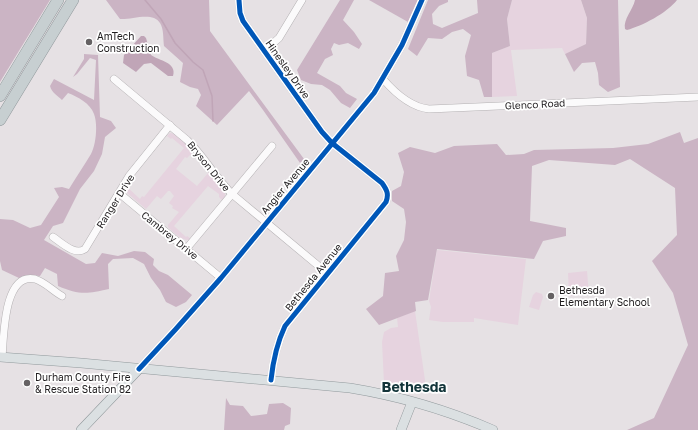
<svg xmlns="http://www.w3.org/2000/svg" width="698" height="430" font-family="'Golos Text',sans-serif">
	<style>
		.green { fill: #e6d3df }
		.forest { fill: #cbb4c4 }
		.water { fill: #c0a5b7 }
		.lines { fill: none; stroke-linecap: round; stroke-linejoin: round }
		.stream { stroke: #c0a5b7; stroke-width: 1.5 }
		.minor-casing { stroke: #b4b1b3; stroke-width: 8 }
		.major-casing { stroke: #91999c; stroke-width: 10 }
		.highway-casing { stroke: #91999c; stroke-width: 12 }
		.minor { stroke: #fbfafb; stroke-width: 7 }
		.major { stroke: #dbe0e2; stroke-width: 9 }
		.highway { stroke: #c7cfd1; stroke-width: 11 }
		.cycleway-casing { stroke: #fff; stroke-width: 8 }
		.cycleway { stroke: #0057b8; stroke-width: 5 }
		.poi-dot { fill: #656163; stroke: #fff; stroke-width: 1.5 }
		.labels { text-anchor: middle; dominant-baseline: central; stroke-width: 3.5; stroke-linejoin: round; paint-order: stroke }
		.poi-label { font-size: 10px; fill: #1f1c1e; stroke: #fff; text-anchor: start }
		.street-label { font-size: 10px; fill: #1f1c1e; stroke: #fff }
		.district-label { font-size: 14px; font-weight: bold; fill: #13353a; stroke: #fff }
	</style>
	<rect width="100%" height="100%" fill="#e6e1e4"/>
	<!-- green -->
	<g class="green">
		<path d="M512,0H581L587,18L586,44L565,54L562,48L511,50L517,96L492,97V53L510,46L507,19Z"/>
		<path d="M170,133L175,134L194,151L187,158L185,157L176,169L197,186L209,172L225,193V197L222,200L219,197V194L208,186L174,226L186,237L187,236L191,239L190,240C182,241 174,233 168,227V225L179,212L172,208L173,206L169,203L174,196L170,191H168L161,199L157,196L146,209L126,192L127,187L140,199L142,196L144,197L184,148L172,138L171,139L167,136Z"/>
		<path d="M437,250L526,259L518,325L474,318V322H443L429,320L431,307L429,301Z"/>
		<path d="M587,271L589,295L569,296L568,273Z"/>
		<path d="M536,292L542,294L543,297L539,310L529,307L533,295Z"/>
		<path d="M415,311L427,394L384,383L382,342L384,332L391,328L398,327L397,318Z"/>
	</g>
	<!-- forest -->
	<g class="forest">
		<path d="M0,0H50L0,82Z"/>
		<path d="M106,0H209L210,31L304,159L300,163L263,110L249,91L217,125L196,106L201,95L198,89L190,87L180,82L183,63L164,46C163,39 164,29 160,23C153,11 131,20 120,19Z"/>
		<path d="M340,0H354L343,20L354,32L362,44L359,49L348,43L339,45L334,43L331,49L333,55L325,59L317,73L340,86L346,93L357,99L350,108L341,103L330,90L322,85L311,84L301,80L297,70Z"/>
		<path d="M369,0H418L408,22Z"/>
		<path d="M428,0H448V2L439,6L432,14L433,24L442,28L478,13L477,0H512L507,19L510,46L492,53V97H484L479,80L467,76L465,56L471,35L463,29L452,32L442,39L428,38L417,56L408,49Z"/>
		<path d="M581,0H618L620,87L608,92L599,85L598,73L595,62L582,63L574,72L565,54L586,44L587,18Z"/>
		<path d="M84,54L98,55L100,117L111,121L116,128L105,137L102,154L94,171L80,189L63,223L53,226L44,240L86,264L95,263L102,253L118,256L134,251L145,252L154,259L153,265L159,271L168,275L192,295L186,302L176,307L166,302L160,290L151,278L144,264L133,258L113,259L108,264L109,289C87,294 79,295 58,286L57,274L45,268L40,276L27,275L19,278L2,270L0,261V219L13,220L30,228L41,225L59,197L54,188L62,187L69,189C76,177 84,166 91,154C96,145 98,124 94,114C90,103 78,97 68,93L62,100C57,95 52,93 50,86L54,79L94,100L96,60L90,58L77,74L73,77L84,59Z"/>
		<path d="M680,132L684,143L698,138V430H627L654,418L688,345L673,293L652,261L677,235L675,188L630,159L615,165L549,160L532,166L530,221L566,228V236L543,241L534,259L437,249L428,300L415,302L416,311L379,325L366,309L383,296L385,273L399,271L396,256L404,240L406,222L404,209L392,201V191L401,186L404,172L398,153L410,147L435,153L454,146L497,144L506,155L524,154L534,150L613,148L648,144Z"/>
		<path d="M226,398L230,405L243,406L251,416L267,414L269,404L283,403L291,408L290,424L285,426L284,430H224Z"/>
	</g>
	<!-- water -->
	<g class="water">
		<path d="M635,0H677C667,13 642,26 627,30L625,29C623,19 633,10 635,0Z"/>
		<path d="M141,36H144L146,38L151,55C159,61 177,62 173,76H168L151,63L144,64L136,72L123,63L124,55Z"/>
	</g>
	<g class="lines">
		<!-- stream -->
		<path class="stream" d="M145,0L161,19L175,43L193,62L203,70L212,96L213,121"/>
		<defs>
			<g id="minor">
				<path d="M239,0L240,13L243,21L322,132L332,143L382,183C387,190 389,194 386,202L285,326C277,343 273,361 271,380"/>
				<path d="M264,51L279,38L302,0"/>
				<path d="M114,79L187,140C204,156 215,177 232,194L327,273"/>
				<path d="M383,79C395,93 410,107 429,109L698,97"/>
				<path d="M119,193L221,278"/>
				<path d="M53,237C62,243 75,256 85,249L129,176L170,125"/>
				<path d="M187,248L272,146"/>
				<path d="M2,357C4,338 3,272 35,279C45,282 53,291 62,296"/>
				<path d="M139,369L175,330L221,278L374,93L402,45L422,0"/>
			</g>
			<g id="major">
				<path d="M0,357L81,363L350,388C399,396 447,410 493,430"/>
				<path d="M81,430L139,369"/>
				<path d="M401,430L412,402"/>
			</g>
			<g id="highway">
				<path d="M0,96L58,0"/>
				<path d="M0,120L73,0"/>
			</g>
		</defs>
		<!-- minor casing -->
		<use href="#minor" class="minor-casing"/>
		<!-- major casing -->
		<use href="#major" class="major-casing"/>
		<!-- highway casing -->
		<use href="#highway" class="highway-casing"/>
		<!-- minor -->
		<use href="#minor" class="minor"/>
		<!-- major -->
		<use href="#major" class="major"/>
		<!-- highway -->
		<use href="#highway" class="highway"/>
		<defs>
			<g id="cycleway">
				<path d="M239,0L240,13L243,21L322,132L332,143L382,183C387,190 389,194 386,202L285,326C277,343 273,361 271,380"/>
				<path d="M139,369L175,330L221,278L374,93L402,45L422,0"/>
			</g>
		</defs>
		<!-- cycleway casing -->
		<use href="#cycleway" class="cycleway-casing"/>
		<!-- cycleway -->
		<use href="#cycleway" class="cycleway"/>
	</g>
	<!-- markers -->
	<g class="poi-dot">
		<circle cx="89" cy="42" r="4"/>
		<circle cx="551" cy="296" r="4"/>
		<circle cx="27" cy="383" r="4"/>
	</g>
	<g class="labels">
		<!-- poi labels -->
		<g class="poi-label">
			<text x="97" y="36">AmTech<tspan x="97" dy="12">Construction</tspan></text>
			<text x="559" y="290">Bethesda<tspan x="559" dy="12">Elementary School</tspan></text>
			<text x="35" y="377">Durham County Fire<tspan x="35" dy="12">&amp; Rescue Station 82</tspan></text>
		</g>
		<!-- street labels -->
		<g class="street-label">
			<text transform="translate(288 69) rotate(55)">Hinesley Drive</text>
			<text transform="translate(535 104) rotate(-3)">Glenco Road</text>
			<text transform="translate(209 166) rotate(51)">Bryson Drive</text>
			<text transform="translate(285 186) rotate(-50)">Angier Avenue</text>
			<text transform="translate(115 201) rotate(-58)">Ranger Drive</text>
			<text transform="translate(170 235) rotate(39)">Cambrey Drive</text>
			<text transform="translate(313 277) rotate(-51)">Bethesda Avenue</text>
		</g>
		<!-- district labels -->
		<g class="district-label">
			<text x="414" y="386">Bethesda</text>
		</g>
	</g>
</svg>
